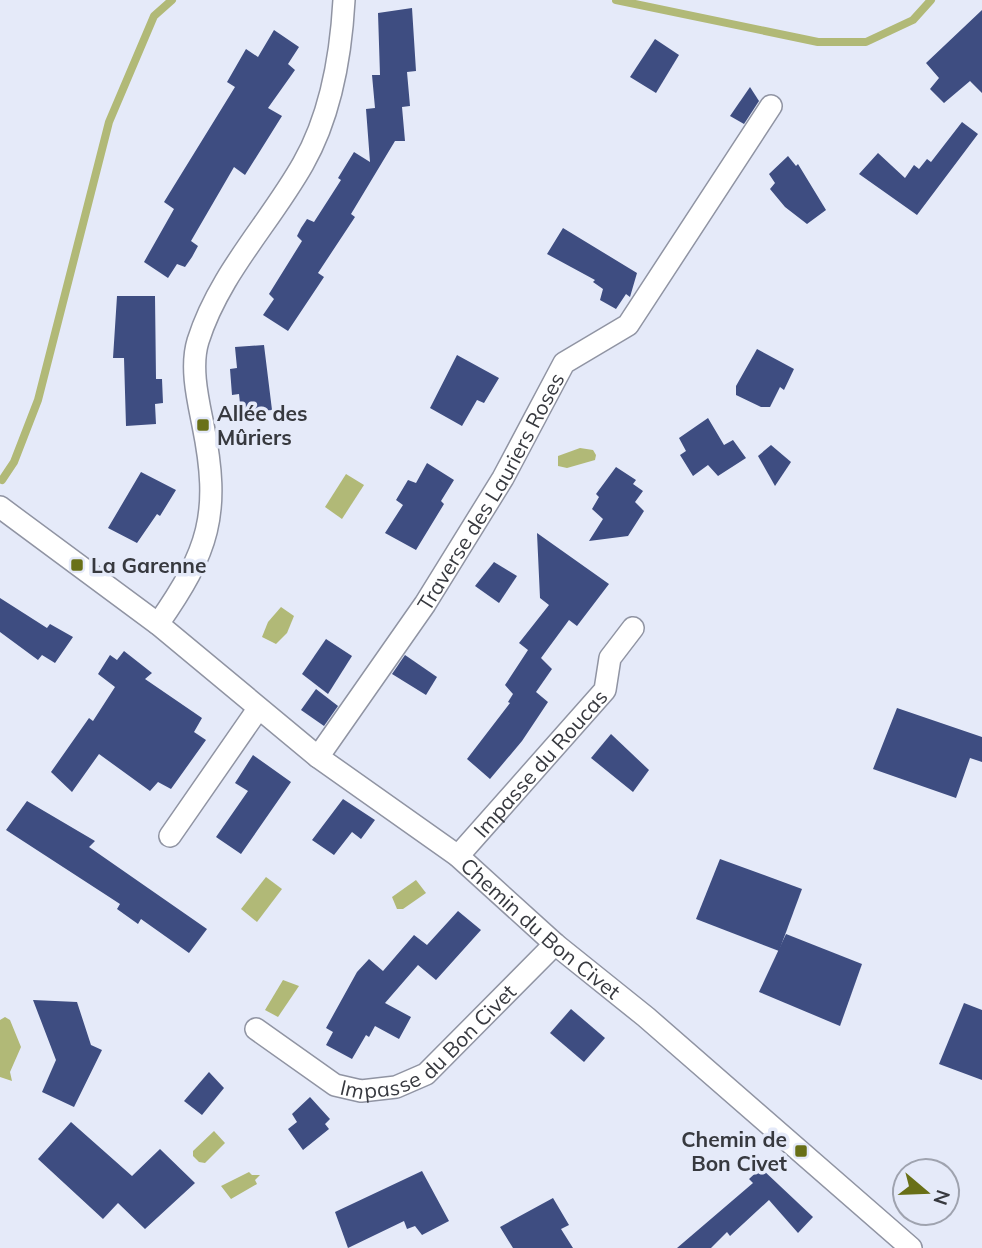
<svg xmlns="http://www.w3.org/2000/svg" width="982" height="1248" font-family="Mulish,sans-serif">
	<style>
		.water { fill: #b1b977 }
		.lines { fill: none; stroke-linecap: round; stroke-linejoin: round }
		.stream { stroke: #b1b977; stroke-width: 8 }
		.building { fill: #3e4d81 }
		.street-casing { stroke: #9094a3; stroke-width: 24 }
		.street { stroke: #fff; stroke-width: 21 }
		.poi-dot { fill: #697017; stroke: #e5eaf9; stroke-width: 2.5 }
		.labels { text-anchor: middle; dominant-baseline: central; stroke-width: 7; stroke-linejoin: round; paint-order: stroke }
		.poi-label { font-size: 21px; font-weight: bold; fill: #37393f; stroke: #e5eaf9; text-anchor: start }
		.street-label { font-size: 21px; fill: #37393f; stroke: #e5eaf9 }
	</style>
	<rect width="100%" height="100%" fill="#e5eaf9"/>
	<!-- water -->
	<g class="water">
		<path d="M580,448L593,450L596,455L595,460L567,468L558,466V456Z"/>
		<path d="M346,474L364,485L342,519L325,507Z"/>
		<path d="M281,607L294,616L287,633L276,644L262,637L268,622Z"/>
		<path d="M266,877L282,889L257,922L241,909Z"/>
		<path d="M416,880L426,893L403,909H397L392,897Z"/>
		<path d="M283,980L299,986L278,1017L265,1010Z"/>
		<path d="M5,1017L10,1020L21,1047L10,1072L12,1081L0,1077V1020Z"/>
		<path d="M214,1131L225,1143L205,1163L199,1162L193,1156V1151Z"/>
		<path d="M249,1172L252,1175H260L255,1180L257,1184L231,1199L221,1186Z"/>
	</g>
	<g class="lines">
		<!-- stream -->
		<g class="stream">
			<path d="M616,0L818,42H866L913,20L931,0"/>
			<path d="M2,480L14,462L38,400L109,122L154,16L172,0"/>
		</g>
	</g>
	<!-- building -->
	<g class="building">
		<path d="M412,8L416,71L407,72L410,106L402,107L405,141H395L351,214L355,217L318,273L324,277L288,331L263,315L274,299L269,294L302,241L297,236L301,228L307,219L314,222L341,180L338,178L354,152L370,162L366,109L375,108L372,75H380L378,13Z"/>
		<path d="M982,10V93L970,81L944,103L930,89L939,78L926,63Z"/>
		<path d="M274,30L299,47L288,64L295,70L268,108L282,116L245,175L234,167L191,241L198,246L192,257L185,267L177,264L168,278L144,262L174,209L164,202L235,87L227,82L246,49L258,57Z"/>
		<path d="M655,39L679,55L656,93L630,77Z"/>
		<path d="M750,87L759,101L744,124L730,116Z"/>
		<path d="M962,122L978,134L917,215L859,174L878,153L905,178L914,165L919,169L927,159L931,162Z"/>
		<path d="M788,156L796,166L798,164L826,210L807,224L785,207L770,189L775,183L769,174Z"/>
		<path d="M563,228L637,273L630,297L626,294L616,309L600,300L603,289L593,282L595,280L547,254Z"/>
		<path d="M117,296H155L156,379H162L163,403L155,404L156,424L126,426L124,358H113Z"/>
		<path d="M264,345L272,410L241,413L239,394L232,395L230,369L237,368L235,347Z"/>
		<path d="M757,349L794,369L784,390L780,387L770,407H761L736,395V386Z"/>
		<path d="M457,355L499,378L484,403L477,400L462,426L430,408Z"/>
		<path d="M708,418L724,445L733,440L746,458L718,476L708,465L693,476L680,455L686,451L679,438Z"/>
		<path d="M771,445L791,462L775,486L758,456Z"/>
		<path d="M427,463L454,480L441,501L444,504L416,550L385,533L403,505L396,500L408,480L416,483Z"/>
		<path d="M616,467L636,480L633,484L643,491L635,502L644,511L628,536L589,541L603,519L592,509L599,497L596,494Z"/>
		<path d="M141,472L176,490L160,516L157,514L137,543L108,528Z"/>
		<path d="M537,533L609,584L577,626L569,620L541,658L552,669L536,692L548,702L522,741L490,779L467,759L510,703L508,702L513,694L505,685L528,650L519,643L549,605L540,598Z"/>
		<path d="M494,562L517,576L499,603L475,586Z"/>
		<path d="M0,598L47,628L50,624L73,637L55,663L42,655L38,660L0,632Z"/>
		<path d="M326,639L352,656L328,694L302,674Z"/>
		<path d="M124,651L152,673L145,679L202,718L194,732L206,740L171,789L158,782L150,791L99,754L72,792L51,772L89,718L93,721L115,687L98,674L110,655L117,660Z"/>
		<path d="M405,655L437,677L426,695L392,674Z"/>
		<path d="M316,689L338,706L324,726L301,710Z"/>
		<path d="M897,708L982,737V762L970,758L956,798L873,769Z"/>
		<path d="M611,734L649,770L633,792L591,758Z"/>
		<path d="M253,755L291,782L241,854L216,837L248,791L235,783Z"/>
		<path d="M343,799L375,820L361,839L352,832L334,855L312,840Z"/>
		<path d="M27,801L95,841L89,847L207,929L189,953L141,919L138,924L117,909L120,904L6,830Z"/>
		<path d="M720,859L802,889L779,951L696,919Z"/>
		<path d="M458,911L481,930L436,980L418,965L385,1003L411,1017L399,1039L375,1026L369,1037L366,1035L352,1059L326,1045L333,1032L326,1028L357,972L369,959L383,971L414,935L427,945Z"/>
		<path d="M786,934L862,964L840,1026L759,992Z"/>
		<path d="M33,1000L77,1002L91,1045L102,1050L74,1107L42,1092L56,1060Z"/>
		<path d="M964,1003L982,1010V1080L939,1064Z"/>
		<path d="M571,1009L605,1038L584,1062L550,1033Z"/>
		<path d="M209,1072L224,1088L202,1115L184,1101Z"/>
		<path d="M310,1097L330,1119L325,1124L329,1129L303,1150L288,1129L297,1122L292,1114Z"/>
		<path d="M71,1122L132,1176L160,1149L195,1183L145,1229L118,1203L103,1219L38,1159Z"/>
		<path d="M761,1168L813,1217L798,1233L769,1200L730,1236L727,1232L711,1248H677L753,1183L749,1179Z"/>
		<path d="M422,1171L449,1221L422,1235L415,1226L407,1229L404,1221L348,1248L335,1212Z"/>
		<path d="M553,1198L569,1225L561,1229L573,1248H513L500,1227Z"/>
	</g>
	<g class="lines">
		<defs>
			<g id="street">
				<path id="s1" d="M0,507L158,624L318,757L458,856L555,944L646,1017L911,1248"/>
				<path d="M158,624C209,551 221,514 203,425C198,400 190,367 198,341C219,274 269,224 303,164C331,115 341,55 344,0"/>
				<path id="s2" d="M318,757L425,604L503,478L564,363L628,325L771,106"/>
				<path d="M170,836L258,709"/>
				<path id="s3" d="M458,856L605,690L610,658L633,628"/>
				<path id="s4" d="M256,1029L335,1085L361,1091L396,1087L426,1074L555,944"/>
			</g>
		</defs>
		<!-- street casing -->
		<use href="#street" class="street-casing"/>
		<!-- street -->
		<use href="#street" class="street"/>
	</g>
	<!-- markers -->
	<g class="poi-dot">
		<rect x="196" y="418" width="14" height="14" rx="3.5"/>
		<rect x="70" y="558" width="14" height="14" rx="3.5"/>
		<rect x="794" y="1144" width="14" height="14" rx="3.5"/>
	</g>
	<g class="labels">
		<!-- poi labels -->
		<g class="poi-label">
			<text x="217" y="413">Allée des<tspan x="217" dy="24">Mûriers</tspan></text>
			<text x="91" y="565">La Garenne</text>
			<text x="787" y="1139" text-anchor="end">Chemin de<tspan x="787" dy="24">Bon Civet</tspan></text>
		</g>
		<!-- street labels -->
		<g class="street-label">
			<text stroke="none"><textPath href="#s2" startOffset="317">Traverse des Lauriers Roses</textPath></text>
			<text stroke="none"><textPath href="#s3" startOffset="124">Impasse du Roucas</textPath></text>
			<text stroke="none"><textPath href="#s1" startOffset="686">Chemin du Bon Civet</textPath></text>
			<text stroke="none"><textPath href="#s4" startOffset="208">Impasse du Bon Civet</textPath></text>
		</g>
	</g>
	<!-- north arrow -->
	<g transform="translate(926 1192) rotate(109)"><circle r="33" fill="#e5eaf9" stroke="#9fa3af" stroke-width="2"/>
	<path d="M0-5L12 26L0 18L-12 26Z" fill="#697017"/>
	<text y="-10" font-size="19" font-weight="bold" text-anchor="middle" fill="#37393f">N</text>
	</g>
</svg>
